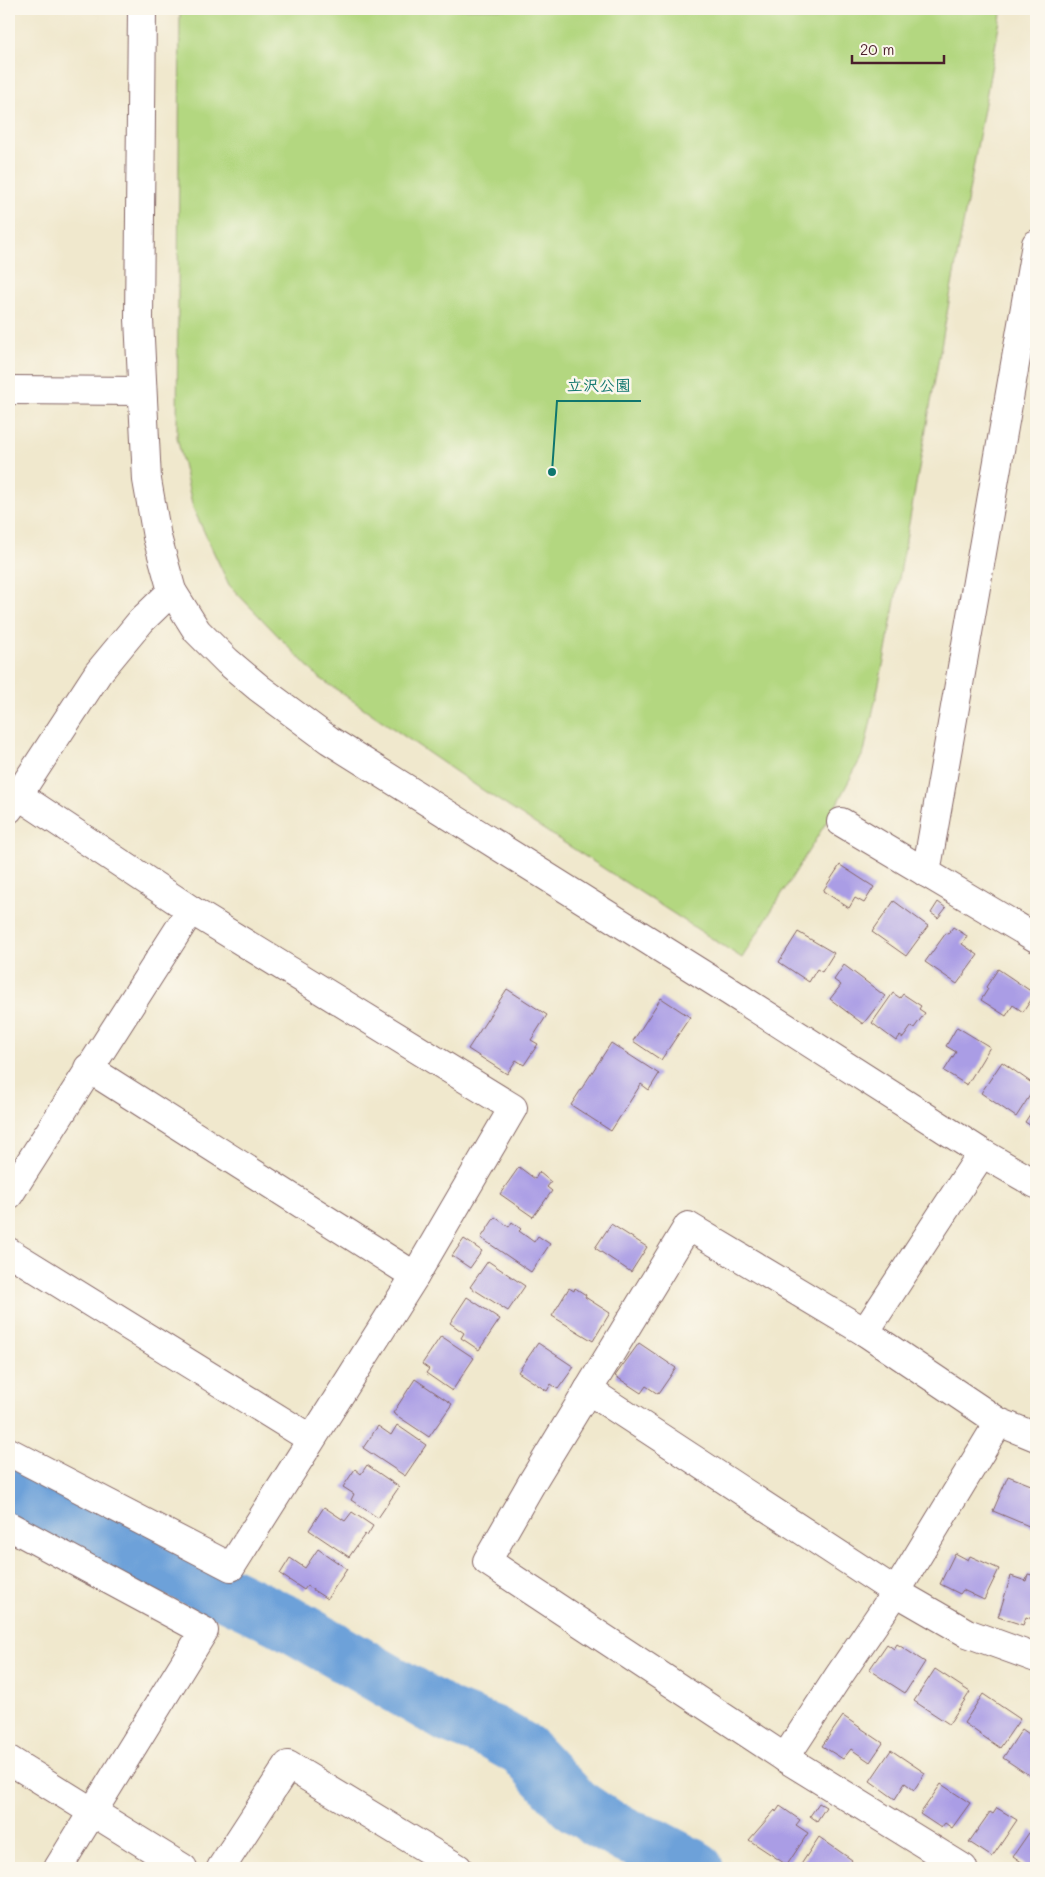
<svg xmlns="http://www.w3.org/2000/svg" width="1045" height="1877" font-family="Mali,'Klee One',sans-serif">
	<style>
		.green { fill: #b3d780; stroke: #7e7b56 }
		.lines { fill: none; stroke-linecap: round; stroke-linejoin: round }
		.river { stroke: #6da1d9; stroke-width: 55 }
		.building { fill: #aa9de5 }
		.minor-casing { stroke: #846564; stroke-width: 30 }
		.tertiary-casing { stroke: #846564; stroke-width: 30 }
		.minor { stroke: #fff; stroke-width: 28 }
		.tertiary { stroke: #fff; stroke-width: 28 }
		.leader { fill: none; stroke: #0f766e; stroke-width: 2 }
		.callout-dot { fill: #0f766e; stroke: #fbf7ec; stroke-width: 2 }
		.callout-label { font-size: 16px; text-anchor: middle; font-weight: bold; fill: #0f766e; stroke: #fbf7ec; stroke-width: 5; stroke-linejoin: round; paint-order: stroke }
	</style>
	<rect width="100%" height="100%" fill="#fbf7ec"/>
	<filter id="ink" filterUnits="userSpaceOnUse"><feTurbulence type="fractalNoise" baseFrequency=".02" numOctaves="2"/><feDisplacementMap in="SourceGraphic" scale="10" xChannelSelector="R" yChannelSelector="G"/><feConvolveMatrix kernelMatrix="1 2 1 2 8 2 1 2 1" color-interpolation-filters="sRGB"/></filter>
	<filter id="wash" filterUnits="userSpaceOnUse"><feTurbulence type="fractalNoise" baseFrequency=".0096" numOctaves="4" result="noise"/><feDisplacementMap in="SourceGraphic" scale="20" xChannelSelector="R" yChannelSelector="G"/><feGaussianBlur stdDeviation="1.12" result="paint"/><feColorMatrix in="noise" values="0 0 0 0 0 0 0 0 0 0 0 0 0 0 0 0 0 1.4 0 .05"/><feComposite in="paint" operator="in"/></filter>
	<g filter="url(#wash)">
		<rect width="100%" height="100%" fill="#f0e8cd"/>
		<!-- green -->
		<path class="green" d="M180,9H1002L885,656L864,752L832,813L742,958L478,787L317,676L229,585L193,508L177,437Z"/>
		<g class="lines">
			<!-- river -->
			<path class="river" d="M9,1491L57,1518L215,1588L288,1623L449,1716L493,1733L523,1750L574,1804L599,1821L628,1837L654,1846L696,1868"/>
		</g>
		<g id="blocks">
			<!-- building -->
			<g class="building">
				<path d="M840,865L874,887L864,903L855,898L849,908L823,891Z"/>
				<path d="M894,901L928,926L906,956L872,932Z"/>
				<path d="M938,902L946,908L938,918L931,913Z"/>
				<path d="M953,927L967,936L962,944L978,955L957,984L925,962L946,933L948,934Z"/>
				<path d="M798,932L834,953L822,972L817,969L809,982L779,962Z"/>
				<path d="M844,965L885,996L863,1024L830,999L841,985L834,980Z"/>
				<path d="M998,969L1035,994L1023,1012L1013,1005L1006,1016L981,1000L988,989L986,987Z"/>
				<path d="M507,989L547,1015L531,1040L538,1044L524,1065L516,1060L507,1074L468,1049Z"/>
				<path d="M893,993L900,998L903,994L921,1006L919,1009L925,1013L914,1028L911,1027L903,1038L900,1036L896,1041L872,1023Z"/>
				<path d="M661,998L690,1017L661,1060L633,1041Z"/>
				<path d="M957,1027L990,1047L967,1085L944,1071L956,1052L946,1046Z"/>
				<path d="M611,1043L659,1074L649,1090L641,1084L611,1131L571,1105Z"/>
				<path d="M1002,1062L1036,1086L1016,1117L981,1093Z"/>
				<path d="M1036,1105V1129L1025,1122Z"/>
				<path d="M519,1167L535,1179L539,1172L551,1182L547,1187L552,1191L533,1217L500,1194Z"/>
				<path d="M495,1217L509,1227L512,1222L521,1229L519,1231L534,1242L538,1236L550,1244L531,1272L481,1238Z"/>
				<path d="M611,1224L647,1247L631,1272L595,1248Z"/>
				<path d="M464,1239L482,1251L470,1268L452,1256Z"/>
				<path d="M488,1261L525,1286L508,1311L470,1287Z"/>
				<path d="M569,1288L574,1291L575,1288L586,1295L585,1297L610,1313L593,1341L552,1316Z"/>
				<path d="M467,1297L500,1319L479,1350L461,1338L464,1333L450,1323Z"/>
				<path d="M441,1336L474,1358L452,1391L426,1373L429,1369L422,1364Z"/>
				<path d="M538,1343L574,1367L558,1389L551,1384L547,1391L518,1372Z"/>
				<path d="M639,1343L676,1368L658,1394L646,1386L641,1393L615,1376Z"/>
				<path d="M415,1379L452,1404L429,1437L393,1413Z"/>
				<path d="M397,1425L426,1445L405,1476L363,1448L378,1426L391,1435Z"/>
				<path d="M367,1465L399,1487L378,1518L351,1500L354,1494L343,1487L355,1469L361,1474Z"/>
				<path d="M1008,1476L1036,1487V1529L993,1511Z"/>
				<path d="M324,1507L345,1521L352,1512L373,1526L367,1536L365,1534L349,1557L309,1530Z"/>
				<path d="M318,1549L347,1569L327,1599L307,1586L304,1590L280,1574L290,1558L305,1568Z"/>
				<path d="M955,1553L968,1560L970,1556L999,1569L984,1600L963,1590L960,1594L940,1584Z"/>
				<path d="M1028,1574L1036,1576V1620L1026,1617L1023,1625L998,1617L1011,1576L1026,1581Z"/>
				<path d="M887,1644L894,1649L897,1644L925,1662L905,1693L869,1670Z"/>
				<path d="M935,1669L970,1692L949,1724L914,1701Z"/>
				<path d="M983,1694L1020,1719L1000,1748L964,1723Z"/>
				<path d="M843,1716L883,1743L870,1762L851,1749L843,1759L822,1746Z"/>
				<path d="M1022,1729L1036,1739V1780L1003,1758Z"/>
				<path d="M891,1750L925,1773L914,1790L905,1783L895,1799L870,1781Z"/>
				<path d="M941,1784L970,1803L952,1828L945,1823L941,1828L920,1814Z"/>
				<path d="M819,1803L826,1807L817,1821L810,1816Z"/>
				<path d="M780,1806L800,1820L796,1825L808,1833L787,1865L749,1840L775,1810L776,1812Z"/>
				<path d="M997,1808L1017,1820L992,1857L969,1842L990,1812L993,1814Z"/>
				<path d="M1031,1830L1036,1834V1868H1026L1027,1866L1013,1856Z"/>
				<path d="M819,1837L852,1860L847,1868H804L800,1866Z"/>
			</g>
		</g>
	</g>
	<g filter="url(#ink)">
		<use href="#blocks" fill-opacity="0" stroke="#846564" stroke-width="1"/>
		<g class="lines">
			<defs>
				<g id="minor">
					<path d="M9,390L142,391"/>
					<path d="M841,822L1036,938"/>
					<path d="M926,873L1036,244"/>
					<path d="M88,1068L415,1276"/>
					<path d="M9,1195L191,910"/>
					<path d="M9,1252L311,1439"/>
					<path d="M865,1332L982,1153"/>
					<path d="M588,1390L896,1592L967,1633L1036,1658"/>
					<path d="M9,1452L231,1567L415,1276L513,1108L191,910L18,795"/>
					<path d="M9,1526L204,1631L58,1868"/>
					<path d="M785,1758L838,1677L896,1592L999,1422"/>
					<path d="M221,1868L288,1765L458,1868"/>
					<path d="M963,1868L785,1758L487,1561L534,1479L688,1226L865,1332L999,1422L1036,1437"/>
				</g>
				<g id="tertiary">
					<path d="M142,9L139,319L147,480L157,537L172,591L197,631L227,661L259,688L329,740L729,991L982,1153L1036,1184"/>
					<path d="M9,809L98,673L141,621L172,591"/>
					<path d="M9,1760L183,1868"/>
				</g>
			</defs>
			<!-- minor casing -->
			<use href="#minor" class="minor-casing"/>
			<!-- tertiary casing -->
			<use href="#tertiary" class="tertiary-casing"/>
			<!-- minor -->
			<use href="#minor" class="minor"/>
			<!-- tertiary -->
			<use href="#tertiary" class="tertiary"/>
		</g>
	</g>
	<!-- callouts -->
	<path class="leader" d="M552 472L557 401H641"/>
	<circle class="callout-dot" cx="552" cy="472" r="5"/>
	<g class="callout-label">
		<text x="599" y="391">立沢公園</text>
	</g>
	<!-- margin -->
	<rect width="1045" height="1877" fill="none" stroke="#fbf7ec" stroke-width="30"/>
	<!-- scale -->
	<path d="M852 55v8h92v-8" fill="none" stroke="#4a1f2b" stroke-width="2.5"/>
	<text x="860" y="55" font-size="15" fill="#4a1f2b" stroke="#fbf7ec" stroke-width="4" paint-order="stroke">20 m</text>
</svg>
